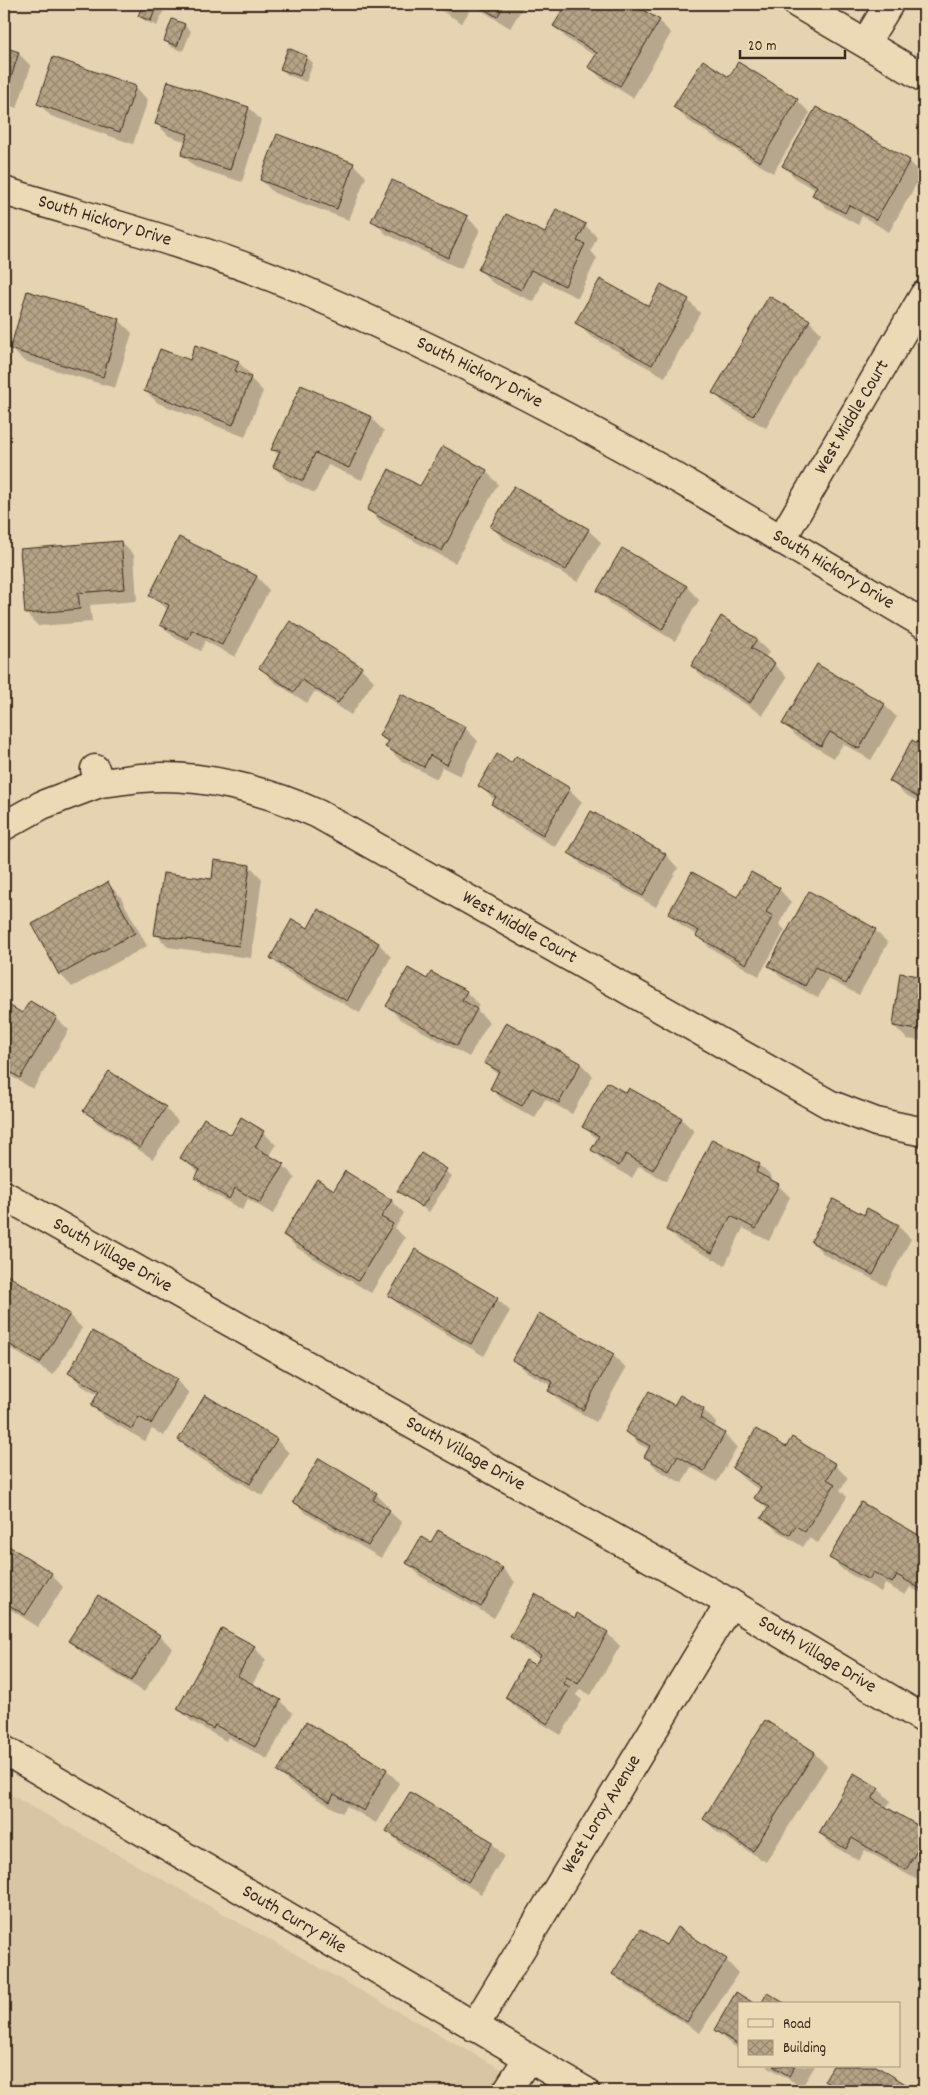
<svg xmlns="http://www.w3.org/2000/svg" width="928" height="2095" font-family="Dekko,sans-serif">
	<style>
		.built { fill: #d7c5a4 }
		.shadow { fill: #0003 }
		.building { fill: url(#building-cross-hatch); stroke: #3b2a1e }
		.lines { fill: none; stroke-linecap: round; stroke-linejoin: round }
		.minor-casing { stroke: #3b2a1e; stroke-width: 31 }
		.major-casing { stroke: #3b2a1e; stroke-width: 31 }
		.minor { stroke: #ecdab7; stroke-width: 28 }
		.major { stroke: #ecdab7; stroke-width: 28 }
		.labels { text-anchor: middle; dominant-baseline: central; stroke-width: 4; stroke-linejoin: round; paint-order: stroke }
		.street-label { font-size: 19px; fill: #3b2a1e; stroke: #ecdab7 }
	</style>
	<defs>
		<pattern id="building-cross-hatch" width="8" height="8" patternUnits="userSpaceOnUse" patternTransform="scale(1.25)"><rect width="8" height="8" fill="#b6a487"/><path d="M0 0l8 8M0 8l8-8" fill="none" stroke="#95866e"/></pattern>
	</defs>
	<rect width="100%" height="100%" fill="#e5d3b1"/>
	<filter id="ink" filterUnits="userSpaceOnUse"><feTurbulence type="fractalNoise" baseFrequency=".02" numOctaves="2"/><feDisplacementMap in="SourceGraphic" scale="10" xChannelSelector="R" yChannelSelector="G"/><feConvolveMatrix kernelMatrix="1 2 1 2 8 2 1 2 1" color-interpolation-filters="sRGB"/></filter>
	<g filter="url(#ink)">
		<!-- built -->
		<path class="built" d="M4,1791L540,2091H4Z"/>
		<!-- shadow -->
		<g class="shadow">
			<path d="M144,4H162L165,7L157,26L145,21L139,15Z"/>
			<path d="M430,4H525L510,28L473,5L462,23Z"/>
			<path d="M568,4H631L659,21L671,33L633,98L602,79L590,67L596,56L567,39L555,26Z"/>
			<path d="M184,25L191,31L183,51L171,47L165,40Z"/>
			<path d="M4,49L18,53L31,66L17,108L4,104Z"/>
			<path d="M307,57L313,63L306,82L288,75L281,69Z"/>
			<path d="M738,64L797,100L810,113L773,173L687,120L675,107L729,79Z"/>
			<path d="M135,87L148,100L133,144L51,116L38,103Z"/>
			<path d="M249,108L261,120L242,182L195,167L183,155L187,142L169,136L156,123Z"/>
			<path d="M816,108L909,161L922,174L889,232L862,216L858,225L826,207L814,195L816,190L796,179L784,166Z"/>
			<path d="M353,164L366,177L349,220L274,193L261,180Z"/>
			<path d="M467,217L480,230L461,269L386,234L373,221Z"/>
			<path d="M585,225L597,237L591,251L597,258L578,298L543,281L534,302L493,283L480,270L545,234Z"/>
			<path d="M4,283L9,288L4,303Z"/>
			<path d="M688,300L700,313L665,377L590,336L577,323Z"/>
			<path d="M120,321L132,333L115,388L24,361L11,349Z"/>
			<path d="M809,321L821,333L766,428L726,405L713,392Z"/>
			<path d="M190,361L238,362L251,375L250,378L263,391L245,437L158,403L145,391Z"/>
			<path d="M371,418L384,431L362,480L328,465L315,493L287,480L274,467L279,456L273,450Z"/>
			<path d="M486,471L498,484L455,563L381,523L369,510L421,488Z"/>
			<path d="M492,527L588,530L601,542L578,582L504,540Z"/>
			<path d="M180,538L257,577L269,590L235,657L205,641L201,651L174,637L161,625L168,610L151,595Z"/>
			<path d="M121,542L134,555L137,601L90,605L92,622L38,626L26,613Z"/>
			<path d="M623,550L687,587L699,600L675,641L611,604L599,591Z"/>
			<path d="M290,623L361,668L374,681L351,715L315,691L307,703L273,681L261,668Z"/>
			<path d="M4,629L10,635L4,643Z"/>
			<path d="M756,640L769,652L765,658L774,664L787,677L763,715L705,679L692,666Z"/>
			<path d="M884,705L897,717L871,760L843,744L834,758L796,736L784,723Z"/>
			<path d="M465,728L478,741L460,776L442,767L437,779L400,760L387,747L389,744L380,736Z"/>
			<path d="M912,742L924,748V805L903,793L890,780Z"/>
			<path d="M516,757L569,789L582,802L555,847L505,817L492,804L495,800L479,786L512,764Z"/>
			<path d="M592,812L666,855L678,868L656,907L582,865L569,852Z"/>
			<path d="M250,866L262,879L251,958L168,947L156,934L213,881Z"/>
			<path d="M108,884L120,896L147,946L72,987L60,974Z"/>
			<path d="M779,889L791,902L779,924L785,930L759,976L710,948L698,935L683,927L670,914Z"/>
			<path d="M319,911L379,944L391,957L360,1013L284,970L271,958L308,930Z"/>
			<path d="M875,930L888,943L859,995L828,979L818,998L782,978L769,965Z"/>
			<path d="M901,975L924,978V1041L907,1039L894,1026Z"/>
			<path d="M428,980L466,992L479,1005L476,1009L489,1022L469,1057L400,1019L388,1006Z"/>
			<path d="M4,1004L23,1015L56,1018L69,1030L33,1089L4,1072Z"/>
			<path d="M485,1062L581,1064L593,1076L572,1114L545,1099L535,1118L504,1101L491,1089L498,1075Z"/>
			<path d="M626,1095L681,1119L694,1131L666,1181L639,1166L632,1178L605,1163L593,1150L598,1140L583,1126Z"/>
			<path d="M165,1108L178,1121L153,1159L97,1123L85,1110Z"/>
			<path d="M263,1132L276,1145L269,1157L283,1165L295,1178L273,1214L248,1199L242,1210L209,1191L196,1178L199,1173L181,1158L232,1136Z"/>
			<path d="M422,1155L452,1176L429,1212L398,1190Z"/>
			<path d="M759,1165L772,1177L770,1181L778,1185L790,1197L769,1241L743,1228L725,1265L680,1242L667,1229Z"/>
			<path d="M334,1191L391,1200L404,1213L395,1228L405,1238L371,1293L297,1248L284,1235Z"/>
			<path d="M864,1216L898,1226L911,1239L886,1286L825,1255L812,1242Z"/>
			<path d="M4,1275L69,1315L82,1328L53,1375L4,1344Z"/>
			<path d="M390,1296L497,1299L510,1311L484,1356L402,1308Z"/>
			<path d="M539,1314L613,1355L626,1368L596,1422L562,1403L550,1391L552,1386L527,1372L514,1360Z"/>
			<path d="M70,1373L176,1380L189,1393L164,1436L152,1429L145,1441L105,1418L92,1406L98,1395L82,1386Z"/>
			<path d="M205,1397L277,1440L289,1453L263,1496L192,1453L179,1440Z"/>
			<path d="M680,1397L704,1410L716,1423L714,1428L724,1434L737,1447L717,1482L691,1467L682,1483L658,1470L646,1457L650,1450L639,1444L627,1432L675,1407Z"/>
			<path d="M786,1449L835,1465L848,1478L840,1490L847,1497L818,1543L809,1538L803,1547L776,1530L763,1517L768,1510L755,1497L760,1490L746,1481L733,1468Z"/>
			<path d="M376,1494L388,1506L387,1509L402,1523L381,1558L307,1514L294,1502Z"/>
			<path d="M861,1504L924,1539V1595L910,1587L905,1595L885,1584L881,1592L843,1570L831,1558Z"/>
			<path d="M438,1532L503,1569L515,1582L494,1618L420,1576L408,1563L431,1544Z"/>
			<path d="M4,1544L51,1574L63,1587L38,1627L4,1605Z"/>
			<path d="M98,1596L160,1636L172,1648L144,1692L82,1653L70,1641Z"/>
			<path d="M607,1633L620,1646L591,1695L580,1689L576,1695L582,1700L561,1735L519,1710L506,1698L535,1667L540,1659L524,1649L511,1637Z"/>
			<path d="M254,1647L266,1660L252,1685L280,1701L293,1713L267,1759L228,1737L226,1741L191,1721L178,1709Z"/>
			<path d="M306,1723L387,1770L399,1783L376,1823L347,1806L342,1813L291,1784L279,1772Z"/>
			<path d="M814,1753L827,1766L766,1862L717,1832L704,1819Z"/>
			<path d="M878,1789L891,1801L886,1808L924,1831V1872L919,1881L865,1850L859,1861L833,1846L820,1833Z"/>
			<path d="M388,1831L492,1843L504,1856L481,1894L400,1844Z"/>
			<path d="M666,1947L726,1960L738,1973L700,2033L626,1986L614,1974Z"/>
			<path d="M736,1994L739,2004V2049L728,2042L715,2030Z"/>
			<path d="M767,2066H815L802,2087Z"/>
			<path d="M874,2066L914,2091H833L834,2089L825,2081Z"/>
		</g>
		<!-- building -->
		<g class="building">
			<path d="M143,4H157L151,21L138,16Z"/>
			<path d="M437,4H454L449,11Z"/>
			<path d="M476,4H505L497,17Z"/>
			<path d="M567,4H633L660,20L620,86L588,67L597,53L553,26Z"/>
			<path d="M172,19L185,24L177,46L164,41Z"/>
			<path d="M4,47L19,52L5,97L4,96Z"/>
			<path d="M288,48L307,56L300,76L280,69Z"/>
			<path d="M53,57L136,86L120,132L37,104Z"/>
			<path d="M703,60L729,77L738,62L798,99L760,162L673,107Z"/>
			<path d="M168,81L249,107L230,170L181,155L188,134L155,124Z"/>
			<path d="M816,107L910,160L876,220L849,205L845,213L812,195L817,186L782,166Z"/>
			<path d="M277,134L354,163L337,209L260,180Z"/>
			<path d="M392,180L468,216L448,258L371,221Z"/>
			<path d="M556,209L586,224L577,241L585,244L565,286L531,270L521,290L478,270L506,214L545,233Z"/>
			<path d="M600,279L649,306L661,284L689,299L652,365L575,323Z"/>
			<path d="M27,291L120,319L103,377L10,349Z"/>
			<path d="M769,296L810,320L753,416L712,393Z"/>
			<path d="M195,345L239,361L235,371L251,377L233,425L144,391L160,349L190,360Z"/>
			<path d="M301,385L372,417L349,468L315,453L303,481L273,467L280,451L271,450Z"/>
			<path d="M443,446L487,470L442,551L367,510L389,469L420,486Z"/>
			<path d="M514,486L589,529L566,570L490,527Z"/>
			<path d="M179,537L257,576L222,645L192,630L188,639L160,625L169,605L149,596Z"/>
			<path d="M121,541L125,589L78,593L80,609L25,614L20,549Z"/>
			<path d="M622,548L687,586L662,630L597,591Z"/>
			<path d="M721,616L757,639L751,648L775,663L750,703L691,666Z"/>
			<path d="M290,621L362,667L338,703L302,680L294,692L259,668Z"/>
			<path d="M817,664L885,704L859,749L830,732L821,746L782,724Z"/>
			<path d="M401,694L466,727L447,765L430,755L424,767L385,747L389,741L379,736Z"/>
			<path d="M912,740L924,747V801L889,781Z"/>
			<path d="M497,754L511,763L516,756L570,788L543,835L491,804L496,797L478,786Z"/>
			<path d="M591,811L666,854L643,896L568,853Z"/>
			<path d="M214,860L250,865L239,946L154,935L163,873L212,879Z"/>
			<path d="M692,872L737,897L751,872L780,888L766,912L773,916L746,964L696,936L699,931L668,914Z"/>
			<path d="M108,882L135,933L59,975L32,924Z"/>
			<path d="M809,891L876,929L846,984L815,967L805,986L768,966Z"/>
			<path d="M318,909L379,943L347,1001L270,958L292,919L308,928Z"/>
			<path d="M408,968L427,979L431,972L467,991L462,1000L477,1009L457,1046L386,1006Z"/>
			<path d="M900,973L924,977V1031L893,1026Z"/>
			<path d="M30,1001L57,1017L20,1078L4,1068V1002L22,1013Z"/>
			<path d="M506,1022L581,1063L559,1103L532,1088L522,1106L490,1089L499,1071L484,1063Z"/>
			<path d="M109,1071L166,1107L140,1148L83,1111Z"/>
			<path d="M607,1082L626,1093L629,1088L682,1118L653,1170L626,1154L619,1166L591,1150L599,1136L582,1127Z"/>
			<path d="M241,1117L264,1131L255,1147L284,1164L260,1203L235,1188L229,1199L195,1178L200,1170L180,1158L204,1118L231,1135Z"/>
			<path d="M712,1139L760,1164L756,1172L779,1184L756,1229L731,1216L712,1253L666,1230Z"/>
			<path d="M421,1153L447,1169L422,1207L397,1191Z"/>
			<path d="M345,1171L392,1200L381,1217L393,1224L358,1281L283,1235L317,1179L334,1190Z"/>
			<path d="M833,1199L864,1215L867,1208L899,1225L873,1275L811,1242Z"/>
			<path d="M415,1249L498,1298L471,1344L388,1296Z"/>
			<path d="M4,1273L70,1314L40,1363L4,1341Z"/>
			<path d="M539,1313L614,1354L583,1410L548,1391L553,1382L512,1360Z"/>
			<path d="M92,1331L177,1379L151,1424L139,1417L132,1429L91,1406L99,1391L68,1373Z"/>
			<path d="M649,1391L674,1405L680,1395L704,1409L700,1418L725,1433L704,1471L678,1456L669,1471L644,1457L650,1446L625,1432Z"/>
			<path d="M205,1395L277,1439L250,1484L178,1440Z"/>
			<path d="M756,1429L786,1447L792,1437L836,1464L827,1479L835,1484L805,1532L796,1526L790,1535L761,1518L769,1507L754,1498L761,1487L732,1468Z"/>
			<path d="M319,1458L377,1493L373,1500L390,1510L368,1546L293,1502Z"/>
			<path d="M861,1502L924,1538V1591L897,1575L892,1583L873,1572L869,1580L829,1558Z"/>
			<path d="M438,1530L503,1568L481,1607L406,1563L421,1537L431,1542Z"/>
			<path d="M4,1543L52,1573L25,1615L4,1602Z"/>
			<path d="M535,1594L575,1618L577,1613L608,1632L578,1684L567,1677L563,1683L570,1687L548,1724L505,1698L526,1660L535,1665L541,1655L510,1637Z"/>
			<path d="M98,1595L160,1635L131,1681L68,1641Z"/>
			<path d="M222,1628L255,1646L238,1676L281,1700L255,1747L215,1725L213,1729L177,1709Z"/>
			<path d="M765,1720L815,1752L753,1851L703,1819Z"/>
			<path d="M306,1722L387,1769L364,1811L334,1794L330,1802L277,1772Z"/>
			<path d="M854,1773L879,1788L872,1799L924,1829V1838L906,1870L852,1838L846,1849L819,1833Z"/>
			<path d="M410,1792L493,1842L468,1882L386,1831Z"/>
			<path d="M677,1927L727,1959L687,2022L612,1974L641,1929L666,1945Z"/>
			<path d="M736,1992L755,2004H739V2045L714,2030Z"/>
			<path d="M767,1993L786,2004H761Z"/>
			<path d="M773,2066H795L789,2076Z"/>
			<path d="M833,2066H876L917,2091H831L834,2087L824,2081Z"/>
		</g>
		<g class="lines">
			<defs>
				<g id="minor">
					<path d="M798,4L924,78"/>
					<path d="M866,42L889,4"/>
					<path id="s1" d="M4,191C101,221 202,247 296,287C384,325 471,367 555,411C681,477 802,552 924,624"/>
					<path id="s2" d="M781,540L924,295"/>
					<path id="s3" d="M100,783C114,782 128,779 142,778C200,773 266,790 318,814L829,1104L876,1122L924,1132"/>
					<path d="M4,826L42,805L100,783L95,769"/>
					<path id="s4" d="M4,1195L730,1603L924,1719"/>
					<path id="s5" d="M474,2027L730,1603"/>
					<path d="M507,2091L528,2058"/>
				</g>
				<g id="major">
					<path id="s6" d="M4,1750L585,2091"/>
				</g>
			</defs>
			<!-- minor casing -->
			<use href="#minor" class="minor-casing"/>
			<!-- major casing -->
			<use href="#major" class="major-casing"/>
			<!-- minor -->
			<use href="#minor" class="minor"/>
			<!-- major -->
			<use href="#major" class="major"/>
		</g>
	</g>
	<g class="labels">
		<!-- street labels -->
		<g class="street-label">
			<text stroke="none"><textPath href="#s1" startOffset="105">South Hickory Drive</textPath></text>
			<text stroke="none"><textPath href="#s1" startOffset="510">South Hickory Drive</textPath></text>
			<text stroke="none"><textPath href="#s2" startOffset="142">West Middle Court</textPath></text>
			<text stroke="none"><textPath href="#s1" startOffset="915">South Hickory Drive</textPath></text>
			<text stroke="none"><textPath href="#s3" startOffset="455">West Middle Court</textPath></text>
			<text stroke="none"><textPath href="#s4" startOffset="124">South Village Drive</textPath></text>
			<text stroke="none"><textPath href="#s4" startOffset="529">South Village Drive</textPath></text>
			<text stroke="none"><textPath href="#s4" startOffset="934">South Village Drive</textPath></text>
			<text stroke="none"><textPath href="#s5" startOffset="248">West Loroy Avenue</textPath></text>
			<text stroke="none"><textPath href="#s6" startOffset="336">South Curry Pike</textPath></text>
		</g>
	</g>
	<!-- margin -->
	<rect width="928" height="2095" fill="none" stroke="#ecdab7" stroke-width="20"/>
	<rect x="10" y="10" width="908" height="2075" fill="none" stroke="#3b2a1e" stroke-width="2" filter="url(#ink)"/>
	<!-- legend -->
	<rect x="738" y="2002" width="162" height="65" fill="#ecdab7" stroke="#a5947a"/>
	<rect x="748" y="2019" width="25" height="8" fill="#ecdab7" stroke="#a5947a"/>
	<text x="783" y="2028" font-size="15" fill="#3b2a1e">Road</text>
	<rect x="748" y="2040" width="25" height="15" fill="url(#building-cross-hatch)" stroke="#a5947a"/>
	<text x="783" y="2052" font-size="15" fill="#3b2a1e">Building</text>
	<!-- scale -->
	<path d="M740 50v8h105v-8" fill="none" stroke="#3b2a1e" stroke-width="2.5"/>
	<text x="748" y="50" font-size="15" fill="#3b2a1e" stroke="#ecdab7" stroke-width="4" paint-order="stroke">20 m</text>
</svg>
